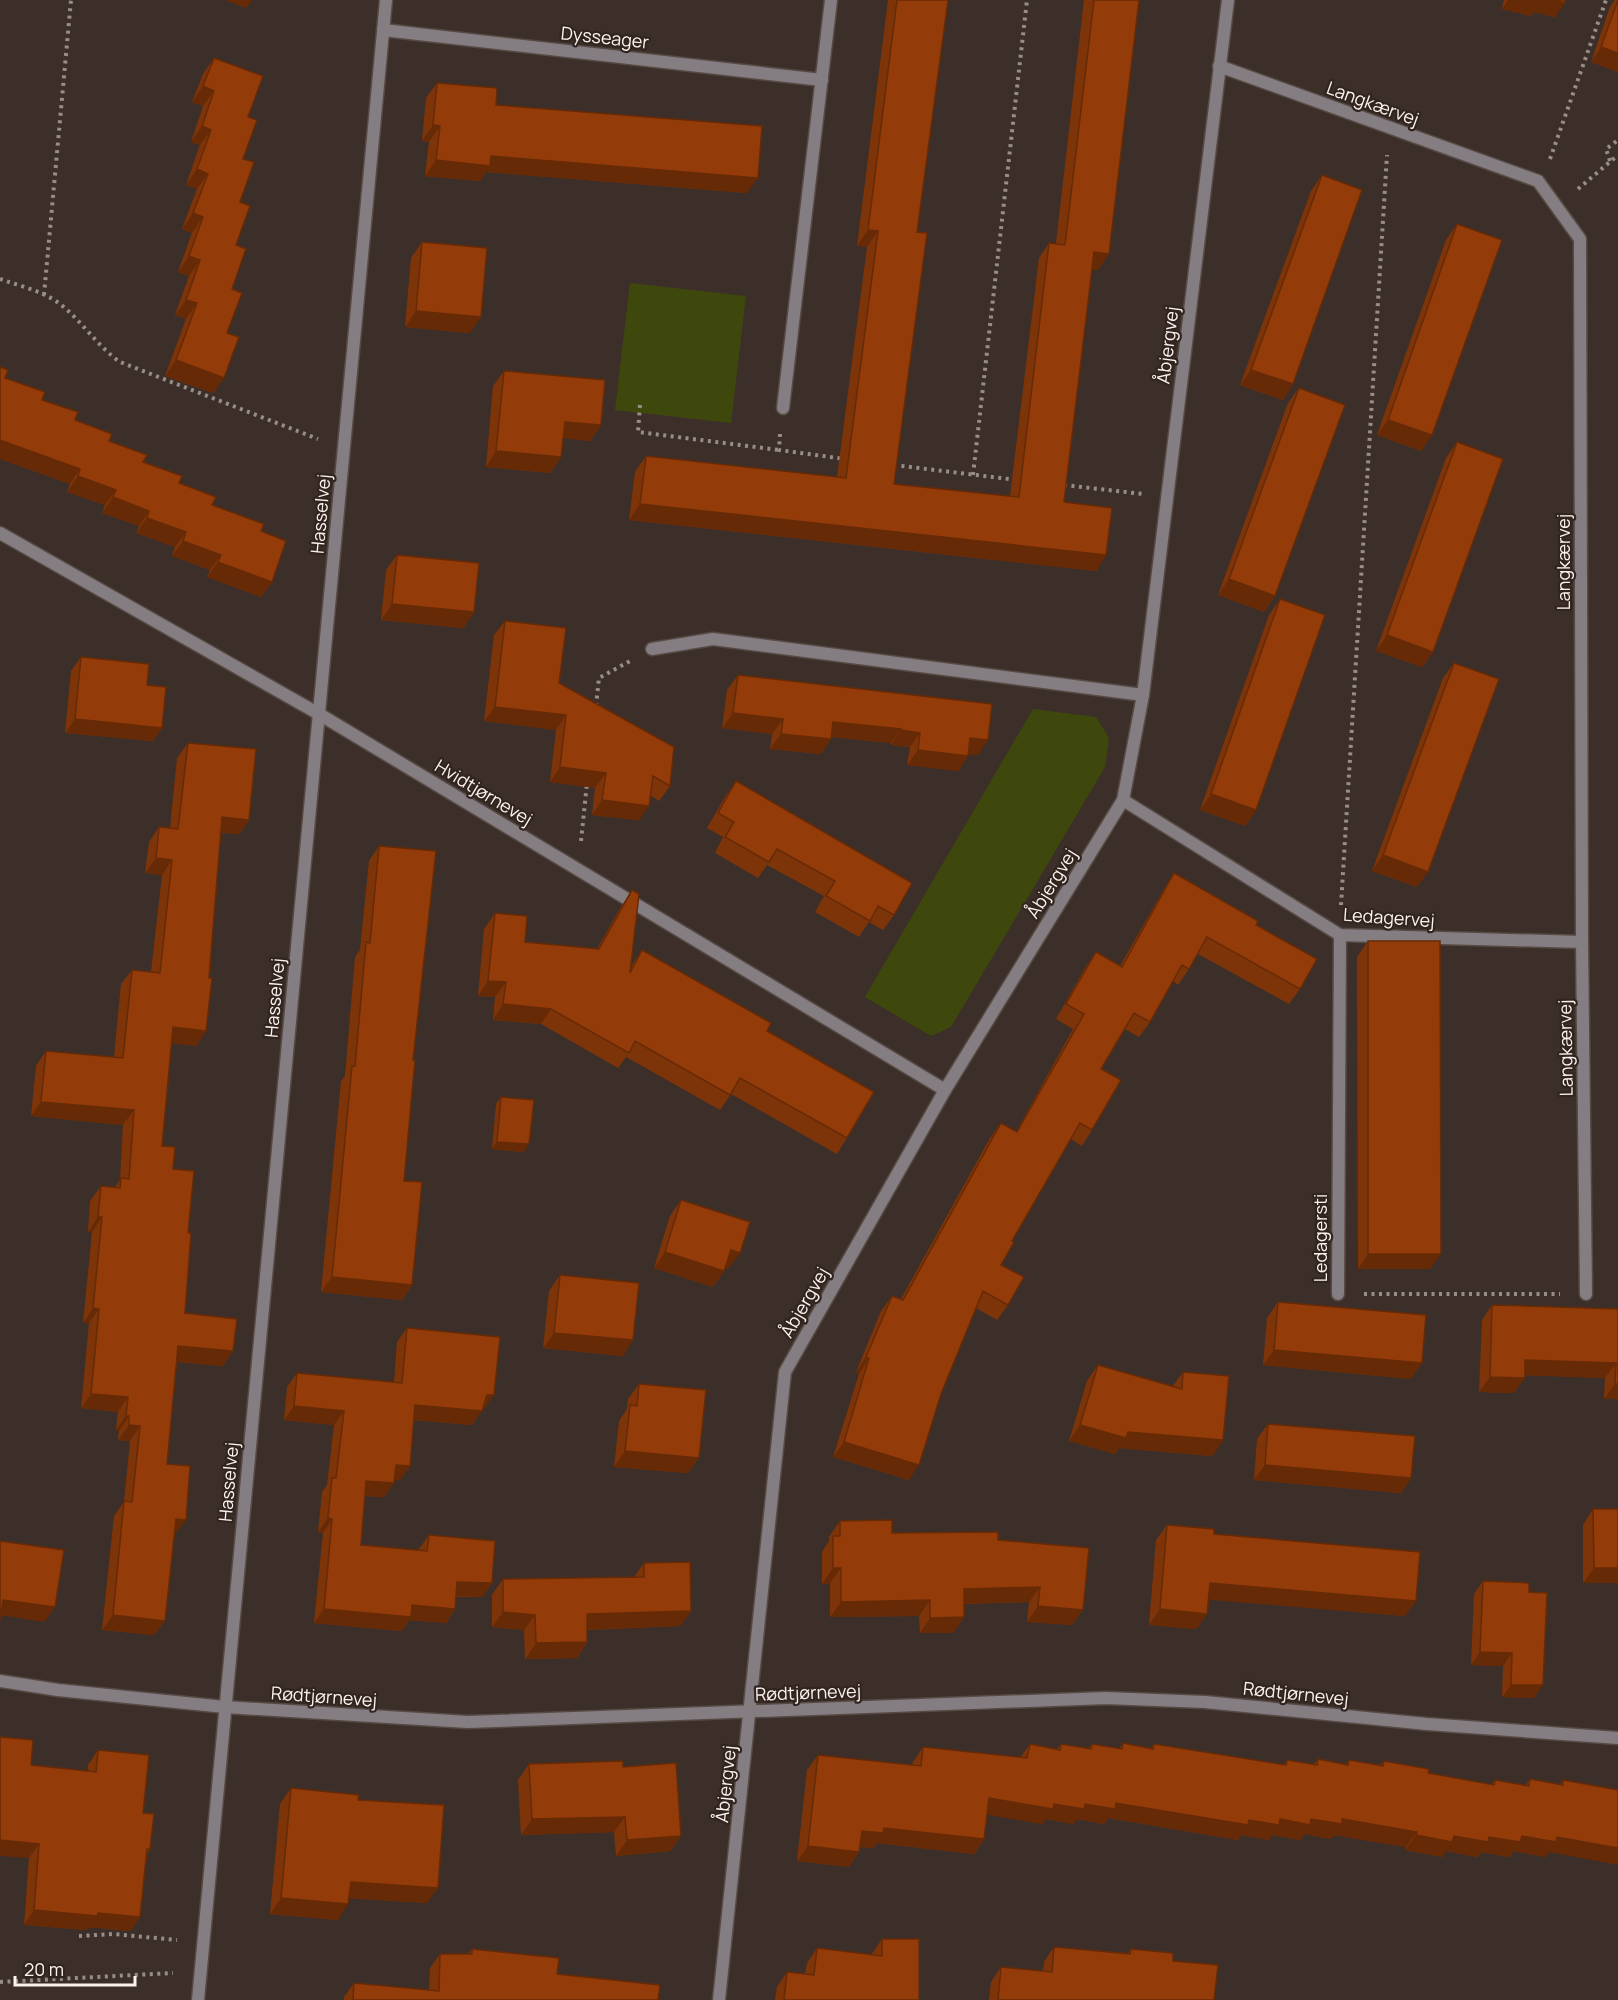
<svg xmlns="http://www.w3.org/2000/svg" width="1618" height="2000" font-family="Manrope,sans-serif">
	<style>
		.green { fill: #3f480c }
		.lines { fill: none; stroke-linecap: round; stroke-linejoin: round }
		.street-casing { stroke: #574a45; stroke-width: 15 }
		.path { stroke: #988d88; stroke-width: 4; stroke-dasharray: 3 4.5; stroke-linecap: butt }
		.street { stroke: #847d81; stroke-width: 12 }
		.wall { fill: #7e3409 }
		.shaded-wall { fill: #672a07 }
		.building { fill: #933c0a; stroke: #672a07; stroke-width: 1.5 }
		.labels { text-anchor: middle; dominant-baseline: central; stroke-width: 4.5; stroke-linejoin: round; paint-order: stroke }
		.street-label { font-size: 18px; fill: #fcf3ef; stroke: #322520 }
	</style>
	<rect width="100%" height="100%" fill="#3c2f29"/>
	<!-- green -->
	<g class="green">
		<path d="M630,283L746,296L731,423L615,410Z"/>
		<path d="M1033,709L1096,717L1109,738L1105,767L951,1027L931,1036L865,997Z"/>
	</g>
	<g class="lines">
		<defs>
			<g id="street">
				<path d="M383,30L822,80"/>
				<path d="M1219,66L1538,181L1580,239L1582,942L1586,1294"/>
				<path d="M783,408L831,0"/>
				<path d="M0,533L319,714L945,1090"/>
				<path d="M652,649L713,639L1143,695"/>
				<path d="M1123,800L1340,935L1582,942"/>
				<path d="M1338,1294L1340,935"/>
				<path d="M0,1681L58,1690L225,1707L468,1722L1106,1698L1205,1702L1427,1724L1618,1738"/>
				<path d="M198,2000L386,0"/>
				<path d="M719,2000L785,1372L945,1090L1123,800L1143,695L1228,0"/>
			</g>
		</defs>
		<!-- street casing -->
		<use href="#street" class="street-casing"/>
		<!-- path -->
		<g class="path">
			<path d="M1550,159L1606,0"/>
			<path d="M1610,161L1606,149L1618,140"/>
			<path d="M1578,189L1618,155"/>
			<path d="M0,279C20,286 43,291 60,304C82,321 97,346 120,362L318,439"/>
			<path d="M44,295L71,0"/>
			<path d="M640,405L638,432L779,450"/>
			<path d="M780,434L779,450L845,459"/>
			<path d="M894,465L1017,480"/>
			<path d="M973,475L1027,0"/>
			<path d="M1064,485L1143,494"/>
			<path d="M596,706L599,678L630,661"/>
			<path d="M581,841L587,783"/>
			<path d="M1341,905L1387,155"/>
			<path d="M1364,1294H1560"/>
			<path d="M79,1936L113,1934L177,1940"/>
			<path d="M0,1982L173,1973"/>
		</g>
		<!-- street -->
		<use href="#street" class="street"/>
	</g>
	<!-- wall -->
	<g class="wall">
		<path d="M888,0H948L917,232L894,484L1010,496L1039,258L1049,243H1056L1084,0H1139L1098,270L1092,269L1064,502L1106,555L1096,571L629,520L635,472L646,456L837,477L867,247L857,246Z"/>
		<path d="M1504,0H1565L1555,17L1534,12L1531,16L1502,9Z"/>
		<path d="M1615,0H1618V72L1591,62L1610,7Z"/>
		<path d="M214,58L248,117L243,159L224,378L213,393L165,376L186,319L175,315L189,276L178,272L192,233L182,229L197,189L186,185L200,145L191,142L203,106L192,102L203,74Z"/>
		<path d="M437,83L496,105L747,193L486,172L480,181L425,176L429,142L422,141L426,98Z"/>
		<path d="M1322,175L1293,384L1283,400L1240,385L1311,191Z"/>
		<path d="M1457,224L1421,451L1377,435L1446,240Z"/>
		<path d="M422,242L470,333L405,327L411,258Z"/>
		<path d="M0,367L5,378L179,483L212,505L261,531L272,582L261,597L207,577L210,570L172,556L175,547L136,533L139,526L102,513L105,505L67,492L70,484L0,459Z"/>
		<path d="M504,371L601,425L590,441L563,438L561,457L550,473L486,467L493,386Z"/>
		<path d="M1299,388L1275,596L1264,612L1218,595L1288,403Z"/>
		<path d="M1457,442L1433,652L1422,667L1376,651L1446,458Z"/>
		<path d="M397,555L474,612L463,628L381,620L386,570Z"/>
		<path d="M1280,599L1256,810L1245,826L1200,810L1269,615Z"/>
		<path d="M505,621L559,683L670,786L659,801L650,795L639,820L592,815L595,788L550,782L556,730L484,721L494,635Z"/>
		<path d="M81,657L162,728L153,741L65,733L71,671Z"/>
		<path d="M1454,663L1417,887L1372,871L1443,678Z"/>
		<path d="M738,675L992,704L978,755L968,754V756L958,771L907,765L910,747L891,745V743L831,737V739L821,754L770,749L772,734L722,728L727,690Z"/>
		<path d="M188,743L249,820L239,834L221,833L209,978L206,1031L196,1046L172,1043L162,1146L173,1169L188,1233L185,1313L223,1366L177,1362L167,1464L175,1534H174L165,1621L154,1635L102,1630L114,1516L124,1502L130,1441L118,1440L119,1431L116,1430L118,1412L81,1408L89,1323H83L92,1232H88L90,1201L101,1186L115,1187L120,1180L123,1125L31,1116L36,1066L46,1051L114,1057L121,984L132,970L151,972L162,875L145,873L149,842L159,827L170,828L177,758Z"/>
		<path d="M736,781L894,915L883,930L869,922L859,937L815,912L824,896L767,865L758,878L715,853L723,837L707,828L725,797Z"/>
		<path d="M379,846L413,1060L404,1181L412,1285L402,1300L321,1292L341,1081L345,1076L355,957L360,950L369,861Z"/>
		<path d="M1174,873L1256,925L1300,989L1289,1004L1198,954L1189,969L1178,985L1173,981L1150,1022L1139,1037L1125,1029L1101,1069L1092,1130L1082,1146L1071,1139L1012,1241L1001,1265L1008,1305L997,1320L976,1308L941,1394L909,1480L833,1457L859,1374L856,1372L881,1311L892,1296L901,1299L990,1138L1001,1123L1016,1132L1073,1029L1056,1019L1085,968L1096,952L1120,966L1164,889Z"/>
		<path d="M632,890L630,968L642,950L767,1031L847,1138L837,1154L731,1094L720,1110L626,1057L618,1068L541,1024L493,1020L495,997L478,996L484,929L495,913L525,942L597,949L622,905Z"/>
		<path d="M1368,941L1430,1269H1358L1357,957Z"/>
		<path d="M501,1097L524,1152L492,1149L496,1104Z"/>
		<path d="M681,1200L729,1268L725,1267L724,1271L713,1287L654,1268L670,1216Z"/>
		<path d="M560,1275L623,1356L543,1348L549,1291Z"/>
		<path d="M1278,1302L1411,1379L1263,1365L1267,1318Z"/>
		<path d="M1492,1305L1618,1309V1399H1604L1605,1378L1525,1375L1514,1393L1479,1392L1482,1320Z"/>
		<path d="M407,1328L484,1409H482L472,1425L413,1420L410,1466L400,1480H394L384,1497L364,1496L361,1545L419,1550V1549L429,1535L492,1583L482,1597H456L455,1609L446,1623L409,1620L402,1631L314,1623L323,1533L318,1532L322,1492L327,1485L334,1425L284,1420L287,1387L297,1373L394,1382L397,1342Z"/>
		<path d="M1098,1365L1173,1386L1183,1372L1223,1440L1212,1456L1119,1448L1115,1454L1069,1441L1087,1381Z"/>
		<path d="M639,1384L688,1473L614,1467L619,1421L627,1409L628,1399Z"/>
		<path d="M1268,1424L1411,1478L1401,1493L1254,1480L1257,1439Z"/>
		<path d="M1593,1509L1618,1583H1583V1525Z"/>
		<path d="M840,1521L892,1533L998,1540L1072,1625L1027,1622L1029,1602L964,1604V1617L953,1633H920L919,1616L830,1617V1583L822,1584V1552L829,1541V1537Z"/>
		<path d="M1167,1525L1214,1534L1405,1616L1209,1599L1207,1614L1196,1629L1149,1625L1156,1540Z"/>
		<path d="M644,1563L691,1611L680,1626L587,1630V1642L577,1658L525,1659L524,1630L492,1627V1595L503,1579L634,1577Z"/>
		<path d="M1483,1581L1529,1592L1534,1698L1502,1697L1503,1666L1471,1665L1474,1594Z"/>
		<path d="M1123,1743L1151,1748L1154,1744L1284,1765L1287,1760L1314,1764L1318,1759L1346,1764L1349,1760L1380,1765L1384,1761L1428,1773L1491,1785L1495,1780L1526,1785L1530,1779L1560,1785L1563,1780L1549,1852L1546,1857L1514,1851L1510,1857L1481,1852L1478,1857L1446,1851L1442,1857L1405,1850L1406,1847L1334,1835L1331,1839L1304,1834L1300,1840L1272,1835L1269,1840L1241,1835L1238,1840L1108,1818L1104,1824L1077,1819L1073,1824L1046,1819L1042,1824L987,1814L984,1839L974,1854L877,1843L873,1848L860,1847L859,1852L849,1867L797,1861L807,1770L818,1755L912,1765L913,1762L923,1747L1020,1758L1030,1744L1057,1749L1061,1744L1088,1749L1092,1744L1119,1749Z"/>
		<path d="M98,1750L143,1813L150,1849L147,1855L140,1917L130,1931L89,1927L87,1930L24,1925L29,1858L31,1765L88,1771V1765Z"/>
		<path d="M529,1764L623,1767L681,1836L670,1851L616,1856L614,1832L521,1835L518,1780Z"/>
		<path d="M291,1788L358,1800L427,1903L349,1898L338,1920L270,1914L280,1804Z"/>
		<path d="M882,1939L919,2000H775L777,1987L787,1972L805,1974L807,1963L817,1948L871,1955Z"/>
		<path d="M1054,1947L1128,1953L1131,1949L1173,1961L1214,2000H989L991,1982L1001,1967L1043,1971L1044,1962Z"/>
		<path d="M472,1949L557,1974L658,2000H344V1997L354,1983L429,1990L430,1968L440,1954H468Z"/>
	</g>
	<!-- shaded-wall -->
	<g class="shaded-wall">
		<path d="M225,0H252L246,8Z"/>
		<path d="M1508,0H1552L1565,3L1555,17L1534,12L1531,16L1502,9Z"/>
		<path d="M1601,47L1618,53V72L1591,62Z"/>
		<path d="M203,86L214,91L203,106L192,102Z"/>
		<path d="M433,125L440,126L429,142L422,141Z"/>
		<path d="M202,126L211,130L200,145L191,142Z"/>
		<path d="M491,156L758,178L747,193L486,172L480,181L425,176L436,160Z"/>
		<path d="M197,169L208,174L197,189L186,185Z"/>
		<path d="M193,213L203,217L192,233L182,229Z"/>
		<path d="M868,230L878,231L867,247L857,246Z"/>
		<path d="M1094,252L1109,254L1098,270L1083,268Z"/>
		<path d="M189,256L200,260L189,276L178,272Z"/>
		<path d="M186,300L197,303L186,319L175,315Z"/>
		<path d="M416,311L481,317L470,333L405,327Z"/>
		<path d="M176,360L224,378L213,393L165,376Z"/>
		<path d="M1251,370L1293,384L1283,400L1240,385Z"/>
		<path d="M1388,420L1432,435L1421,451L1377,435Z"/>
		<path d="M565,422L601,425L590,441L554,437Z"/>
		<path d="M0,440L80,469L70,484L0,459Z"/>
		<path d="M496,451L561,457L550,473L486,467Z"/>
		<path d="M78,476L116,490L105,505L67,492Z"/>
		<path d="M113,497L149,511L139,526L102,513Z"/>
		<path d="M640,504L1106,555L1096,571L629,520Z"/>
		<path d="M147,518L186,532L175,547L136,533Z"/>
		<path d="M183,541L221,555L210,570L172,556Z"/>
		<path d="M218,562L272,582L261,597L207,577Z"/>
		<path d="M1229,579L1275,596L1264,612L1218,595Z"/>
		<path d="M392,604L474,612L463,628L381,620Z"/>
		<path d="M1387,635L1433,652L1422,667L1376,651Z"/>
		<path d="M495,707L566,715L556,730L484,721Z"/>
		<path d="M733,713L783,719L772,734L722,728Z"/>
		<path d="M75,719L162,728L153,741L65,733Z"/>
		<path d="M833,722L901,729L891,743L823,736Z"/>
		<path d="M901,730L920,733L910,747L891,745Z"/>
		<path d="M781,734L831,739L821,754L770,749Z"/>
		<path d="M970,738L988,740L978,755L959,753Z"/>
		<path d="M918,750L968,756L958,771L907,765Z"/>
		<path d="M560,767L606,773L595,788L550,782Z"/>
		<path d="M1211,794L1256,810L1245,826L1200,810Z"/>
		<path d="M602,800L649,806L639,820L592,815Z"/>
		<path d="M222,817L249,820L239,834L212,832Z"/>
		<path d="M1383,855L1428,872L1417,887L1372,871Z"/>
		<path d="M156,858L172,860L162,875L145,873Z"/>
		<path d="M488,981L506,982L495,997L478,996Z"/>
		<path d="M503,1004L551,1009L541,1024L493,1020Z"/>
		<path d="M173,1027L206,1031L196,1046L163,1042Z"/>
		<path d="M41,1102L134,1110L123,1125L31,1116Z"/>
		<path d="M497,1142L529,1144L524,1152L492,1149Z"/>
		<path d="M98,1217H102L92,1232H88Z"/>
		<path d="M731,1250L740,1253L729,1268L720,1266Z"/>
		<path d="M665,1252L724,1271L713,1287L654,1268Z"/>
		<path d="M1368,1254H1441L1430,1269H1358Z"/>
		<path d="M332,1277L412,1285L402,1300L321,1292Z"/>
		<path d="M93,1308L99,1309L89,1323H83Z"/>
		<path d="M554,1333L633,1340L623,1356L543,1348Z"/>
		<path d="M178,1346L233,1351L223,1366L168,1361Z"/>
		<path d="M1274,1350L1422,1363L1411,1379L1263,1365Z"/>
		<path d="M866,1357L869,1358L859,1374L856,1372Z"/>
		<path d="M1525,1360L1616,1363L1605,1378L1515,1375Z"/>
		<path d="M1490,1377L1525,1378L1514,1393L1479,1392Z"/>
		<path d="M1615,1384H1618V1399H1604Z"/>
		<path d="M91,1394L128,1397L118,1412L81,1408Z"/>
		<path d="M487,1395H494L484,1409H478Z"/>
		<path d="M415,1405L482,1411L472,1425L405,1419Z"/>
		<path d="M294,1406L344,1411L334,1425L284,1420Z"/>
		<path d="M126,1416H129L119,1431L116,1430Z"/>
		<path d="M129,1425L140,1426L130,1441L118,1440Z"/>
		<path d="M1080,1425L1128,1432L1223,1440L1212,1456L1119,1448L1115,1454L1069,1441Z"/>
		<path d="M844,1442L919,1465L909,1480L833,1457Z"/>
		<path d="M625,1451L699,1458L688,1473L614,1467Z"/>
		<path d="M396,1465L410,1466L400,1480L386,1479Z"/>
		<path d="M1265,1465L1411,1478L1401,1493L1254,1480Z"/>
		<path d="M366,1481L394,1483L384,1497L356,1495Z"/>
		<path d="M328,1518L332,1519L323,1533L318,1532Z"/>
		<path d="M176,1519L186,1520L175,1534H166Z"/>
		<path d="M833,1568H841L830,1583L822,1584Z"/>
		<path d="M1594,1568H1618V1583H1583Z"/>
		<path d="M457,1582L492,1583L482,1597L447,1596Z"/>
		<path d="M1210,1583L1416,1601L1405,1616L1199,1599Z"/>
		<path d="M1040,1587L1029,1602L953,1604L964,1589Z"/>
		<path d="M3,1600L55,1607L44,1622L0,1615Z"/>
		<path d="M930,1600L919,1616L830,1617L841,1602Z"/>
		<path d="M412,1605L455,1609L446,1623L409,1620L402,1631L314,1623L324,1609Z"/>
		<path d="M1038,1606L1083,1610L1072,1625L1027,1622Z"/>
		<path d="M1160,1609L1207,1614L1196,1629L1149,1625Z"/>
		<path d="M691,1611L680,1626L576,1630L587,1614Z"/>
		<path d="M503,1612L535,1615L524,1630L492,1627Z"/>
		<path d="M113,1615L165,1621L154,1635L102,1630Z"/>
		<path d="M964,1617L953,1633H920L930,1618Z"/>
		<path d="M587,1642L577,1658L525,1659L536,1643Z"/>
		<path d="M1480,1652L1512,1653L1503,1666L1471,1665Z"/>
		<path d="M1511,1685H1543L1534,1698L1502,1697Z"/>
		<path d="M989,1798L1054,1804L1116,1803L1249,1820L1342,1819L1417,1832L1406,1847L1334,1835L1331,1839L1304,1834L1300,1840L1272,1835L1269,1840L1241,1835L1238,1840L1108,1818L1104,1824L1077,1819L1073,1824L1046,1819L1042,1824L978,1813Z"/>
		<path d="M625,1817L614,1832L521,1835L532,1819Z"/>
		<path d="M884,1828L984,1839L974,1854L877,1843L873,1848L852,1846L862,1831Z"/>
		<path d="M1416,1835L1557,1837L1618,1848V1865L1549,1852L1546,1857L1514,1851L1510,1857L1481,1852L1478,1857L1446,1851L1442,1857L1405,1850Z"/>
		<path d="M681,1836L670,1851L616,1856L627,1840Z"/>
		<path d="M0,1840L39,1844L29,1858L0,1856Z"/>
		<path d="M808,1846L859,1852L849,1867L797,1861Z"/>
		<path d="M351,1882L438,1888L427,1903L340,1898Z"/>
		<path d="M281,1898L348,1904L338,1920L270,1914Z"/>
		<path d="M34,1910L98,1913L140,1917L130,1931L89,1927L87,1930L24,1925Z"/>
	</g>
	<!-- building -->
	<g class="building">
		<path d="M897,0H948L917,232L927,233L894,484L1019,497L1049,243L1065,245L1094,0H1139L1109,254L1094,252L1064,502L1112,508L1106,555L640,504L646,456L846,478L878,231L868,230Z"/>
		<path d="M1531,0H1541V2Z"/>
		<path d="M1552,0H1565V3Z"/>
		<path d="M1618,0V53L1601,47Z"/>
		<path d="M214,58L263,76L248,117L257,120L243,159L254,162L240,202L250,206L236,245L246,249L232,289L242,293L227,333L239,337L224,378L176,360L197,303L186,300L200,260L189,256L203,217L193,213L208,174L197,169L211,130L202,126L214,91L203,86Z"/>
		<path d="M437,83L497,88L496,105L762,126L758,178L491,156L490,166L436,160L440,126L433,125Z"/>
		<path d="M1322,175L1362,190L1293,384L1251,370Z"/>
		<path d="M1457,224L1502,240L1432,435L1388,420Z"/>
		<path d="M422,242L487,248L481,317L416,311Z"/>
		<path d="M0,367L8,370L5,378L45,392L42,400L78,412L75,420L112,434L109,441L147,455L143,462L182,476L179,483L216,497L212,505L264,524L261,531L286,541L272,582L218,562L221,555L183,541L186,532L147,518L149,511L113,497L116,490L78,476L80,469L0,440V441Z"/>
		<path d="M504,371L605,380L601,425L565,422L561,457L496,451Z"/>
		<path d="M1299,388L1345,405L1275,596L1229,579Z"/>
		<path d="M1457,442L1503,459L1433,652L1387,635Z"/>
		<path d="M397,555L479,563L474,612L392,604Z"/>
		<path d="M1280,599L1325,615L1256,810L1211,794Z"/>
		<path d="M505,621L566,628L559,683L674,747L670,786L653,776L649,806L602,800L606,773L560,767L566,715L495,707Z"/>
		<path d="M81,657L149,664L147,685L166,687L162,728L75,719Z"/>
		<path d="M1454,663L1499,679L1428,872L1383,855Z"/>
		<path d="M738,675L992,704L988,740L970,738L968,756L918,750L920,733L901,730V729L833,722L831,739L781,734L783,719L733,713Z"/>
		<path d="M188,743L256,749L249,820L222,817L209,978H212L206,1031L173,1027L162,1146L175,1147L173,1169L194,1171L188,1233H191L185,1313L237,1319L233,1351L178,1346L167,1464L190,1466L186,1520L176,1519L165,1621L113,1615L124,1501L132,1502L140,1426L129,1425V1416H126L128,1397L91,1394L99,1309L93,1308L102,1217H98L101,1186L120,1188L121,1178L129,1179L134,1110L41,1102L46,1051L123,1058L132,970L160,973L172,860L156,858L159,827L178,829Z"/>
		<path d="M736,781L912,883L894,915L878,906L870,921L826,896L835,881L777,849L769,862L725,837L734,822L718,813Z"/>
		<path d="M379,846L436,851L413,1060H415L404,1181L422,1182L412,1285L332,1277L352,1066H355L366,942L370,943Z"/>
		<path d="M1174,873L1258,921L1256,925L1317,959L1300,989L1207,937L1189,969L1182,965L1150,1022L1134,1013L1101,1069L1121,1080L1092,1130L1080,1123L1012,1241L1014,1242L1001,1265L1024,1277L1008,1305L983,1291L941,1394L919,1465L844,1442L869,1358L866,1357L892,1296L903,1300L1001,1123L1017,1132L1084,1014L1066,1004L1096,952L1122,967Z"/>
		<path d="M632,890L639,894L630,973L642,950L771,1023L767,1031L874,1092L847,1138L740,1078L730,1095L635,1041L629,1053L551,1009L503,1004L506,982L488,981L495,913L527,916L525,942L599,949Z"/>
		<path d="M1368,941H1440L1441,1254H1368Z"/>
		<path d="M501,1097L534,1100L529,1144L497,1142Z"/>
		<path d="M681,1200L750,1222L740,1253L731,1250L724,1271L665,1252Z"/>
		<path d="M560,1275L639,1283L633,1340L554,1333Z"/>
		<path d="M1278,1302L1426,1315L1422,1363L1274,1350Z"/>
		<path d="M1492,1305L1618,1309V1384H1615L1616,1363L1525,1360V1378L1490,1377Z"/>
		<path d="M407,1328L500,1337L494,1395H487L482,1411L415,1405L410,1466L396,1465L394,1483L366,1481L361,1545L427,1551L429,1535L495,1541L492,1583L457,1582L455,1609L412,1605L411,1617L324,1609L332,1519L328,1518L332,1478H336L344,1411L294,1406L297,1373L402,1383Z"/>
		<path d="M1098,1365L1182,1389L1183,1372L1229,1376L1223,1440L1128,1432L1126,1438L1080,1425Z"/>
		<path d="M639,1384L706,1390L699,1458L625,1451L630,1405L637,1406Z"/>
		<path d="M1268,1424L1415,1436L1411,1478L1265,1465Z"/>
		<path d="M1593,1509H1618V1568H1594Z"/>
		<path d="M892,1520V1533L998,1532V1540L1089,1548L1083,1610L1038,1606L1040,1587L964,1589V1617L930,1618V1600L841,1602V1568H833V1536H840V1521Z"/>
		<path d="M1167,1525L1214,1529V1534L1420,1552L1416,1601L1210,1583L1207,1614L1160,1609Z"/>
		<path d="M0,1541L64,1550L55,1607L3,1600L0,1620Z"/>
		<path d="M690,1562L691,1611L587,1614V1642L536,1643L535,1615L503,1612V1579L644,1577V1563Z"/>
		<path d="M1483,1581L1529,1583V1592L1547,1593L1543,1685H1511L1512,1653L1480,1652Z"/>
		<path d="M0,1737L33,1740L31,1765L96,1772L98,1750L149,1755L143,1813L154,1814L150,1849H147L140,1917L98,1913L97,1916L34,1910L39,1844L0,1840Z"/>
		<path d="M1123,1743L1153,1749L1154,1744L1286,1765L1287,1760L1317,1765L1318,1759L1348,1765L1349,1760L1383,1766L1384,1761L1429,1769L1428,1773L1494,1785L1495,1780L1529,1786L1530,1779L1563,1785V1780L1618,1790V1848L1557,1837L1556,1842L1522,1836L1520,1842L1489,1837L1488,1842L1454,1836L1452,1842L1416,1835L1417,1832L1342,1819V1824L1311,1819L1310,1825L1280,1819L1279,1825L1249,1820L1248,1825L1116,1803L1115,1809L1085,1804L1084,1809L1054,1804L1053,1809L989,1798L984,1839L884,1828L883,1833L862,1831L859,1852L808,1846L818,1755L921,1766L923,1747L1027,1758L1030,1744L1060,1750L1061,1744L1091,1749L1092,1744L1122,1749Z"/>
		<path d="M623,1761V1767L676,1763L681,1836L627,1840L625,1817L532,1819L529,1764Z"/>
		<path d="M291,1788L359,1795L358,1800L444,1805L438,1888L351,1882L348,1904L281,1898Z"/>
		<path d="M882,1939H919V2000H784L787,1972L814,1975L817,1948L882,1956Z"/>
		<path d="M1054,1947L1130,1954L1131,1949L1173,1953V1961L1218,1965L1214,2000H998L1001,1967L1052,1972Z"/>
		<path d="M472,1949L559,1958L557,1974L660,1985L658,2000H353L354,1983L439,1991L440,1954H472Z"/>
	</g>
	<g class="labels">
		<!-- street labels -->
		<g class="street-label">
			<text transform="translate(605 37) rotate(6)">Dysseager</text>
			<text transform="translate(1373 103) rotate(20)">Langkærvej</text>
			<text transform="translate(1167 345) rotate(-83)">Åbjergvej</text>
			<text transform="translate(320 514) rotate(-85)">Hasselvej</text>
			<text transform="translate(1563 562) rotate(-90)">Langkærvej</text>
			<text transform="translate(484 792) rotate(31)">Hvidtjørnevej</text>
			<text transform="translate(1051 883) rotate(-58)">Åbjergvej</text>
			<text transform="translate(1389 917) rotate(4)">Ledagervej</text>
			<text transform="translate(274 998) rotate(-85)">Hasselvej</text>
			<text transform="translate(1565 1048) rotate(-91)">Langkærvej</text>
			<text transform="translate(1320 1238) rotate(-90)">Ledagersti</text>
			<text transform="translate(804 1302) rotate(-60)">Åbjergvej</text>
			<text transform="translate(228 1482) rotate(-85)">Hasselvej</text>
			<text transform="translate(808 1692) rotate(-2)">Rødtjørnevej</text>
			<text transform="translate(1296 1693) rotate(6)">Rødtjørnevej</text>
			<text transform="translate(324 1696) rotate(4)">Rødtjørnevej</text>
			<text transform="translate(725 1784) rotate(-84)">Åbjergvej</text>
		</g>
	</g>
	<!-- scale -->
	<path d="M15 1976v9h120v-9" fill="none" stroke="#fcf3ef" stroke-width="3"/>
	<text x="24" y="1976" font-size="18" fill="#fcf3ef" stroke="#322520" stroke-width="4.5" paint-order="stroke">20 m</text>
</svg>
